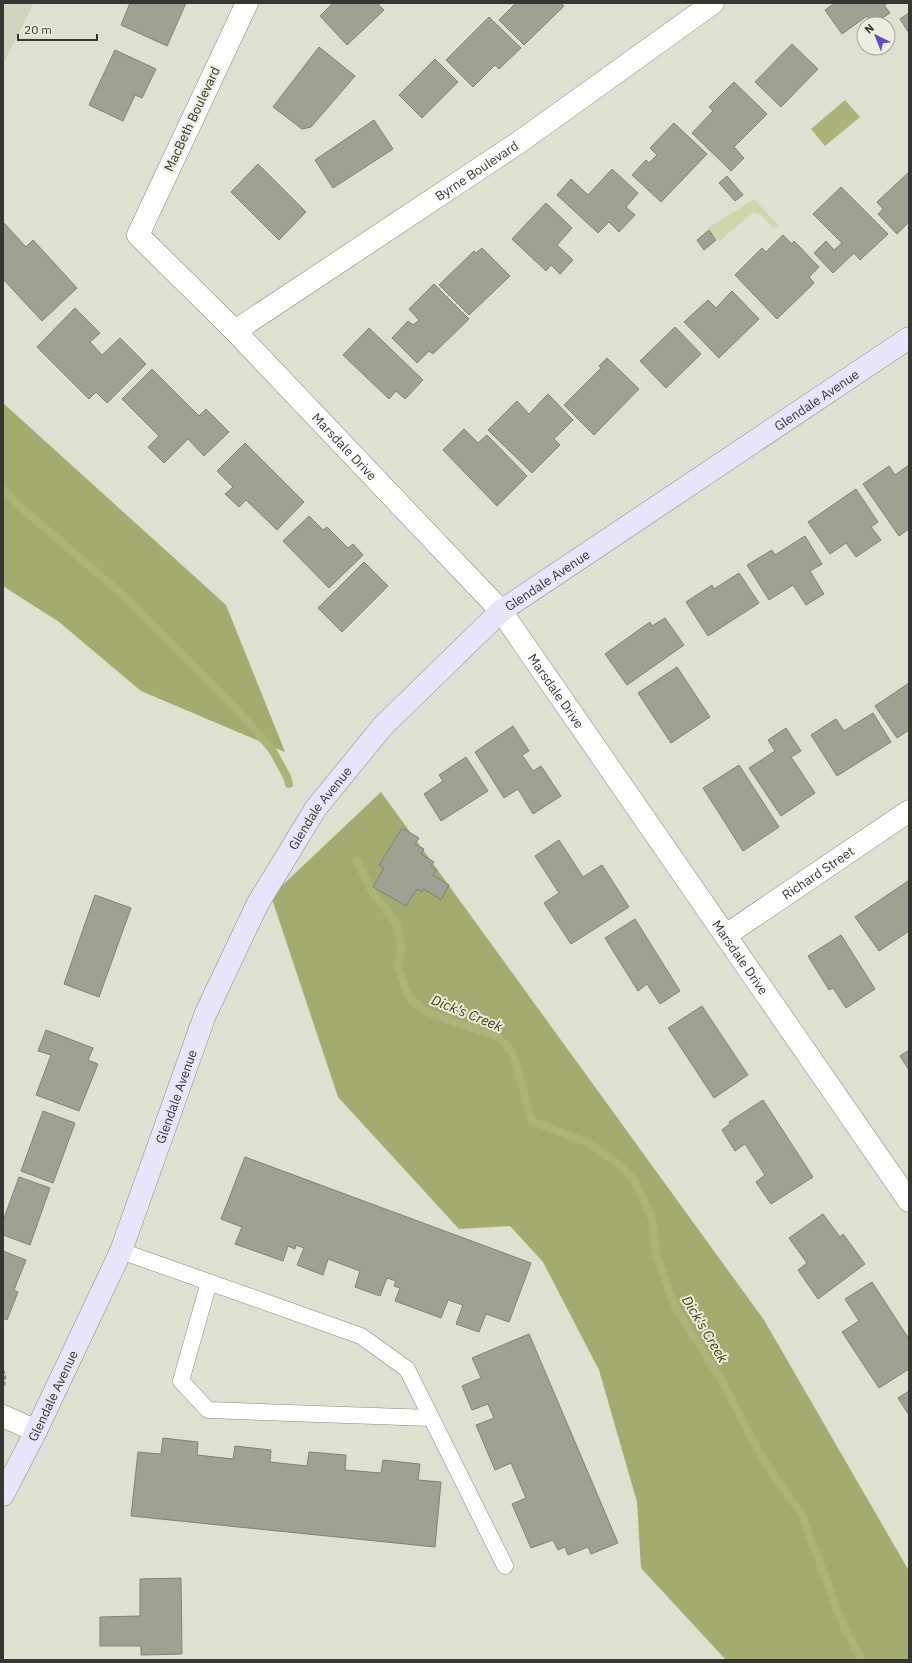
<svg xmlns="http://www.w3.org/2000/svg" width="912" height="1663" font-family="'IBM Plex Sans',sans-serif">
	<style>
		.built { fill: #d1d4bd }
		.green { fill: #d0d6a9 }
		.forest { fill: #a4ab6e }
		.water { fill: #acb376 }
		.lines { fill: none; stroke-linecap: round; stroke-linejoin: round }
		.stream { stroke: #acb376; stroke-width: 8 }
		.building { fill: #9fa192; stroke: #808274 }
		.service-casing { stroke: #868879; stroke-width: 17 }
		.minor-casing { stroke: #868879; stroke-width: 23 }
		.tertiary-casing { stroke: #868879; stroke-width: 23 }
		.secondary-casing { stroke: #868879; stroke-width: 23 }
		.path { stroke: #94968a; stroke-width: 2.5; stroke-dasharray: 4 2; stroke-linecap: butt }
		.service { stroke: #fff; stroke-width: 16 }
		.minor { stroke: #fff; stroke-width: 22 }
		.tertiary { stroke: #fff; stroke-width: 22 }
		.secondary { stroke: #e8e5fb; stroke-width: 22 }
		.labels { text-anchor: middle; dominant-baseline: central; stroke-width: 4; stroke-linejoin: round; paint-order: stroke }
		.street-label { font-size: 13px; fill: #363731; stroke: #ebeddd }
		.water-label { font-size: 14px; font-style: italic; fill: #3b3f0f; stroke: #ebeddd }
	</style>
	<rect width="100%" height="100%" fill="#dee0d0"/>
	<!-- built -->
	<path class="built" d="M3,3H34L3,64Z"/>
	<!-- green -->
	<path class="green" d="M754,199L778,225L774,229L759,213L757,215L754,212L719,241L708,228Z"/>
	<!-- forest -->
	<g class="forest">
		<path d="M3,403L226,605L285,752L141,691L59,622L3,586Z"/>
		<path d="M381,792L764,1320L909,1571V1660H726L641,1568L637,1502L599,1370L543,1262L510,1226L459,1229L338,1097L271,896Z"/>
	</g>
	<!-- water -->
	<path class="water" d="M845,100L860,117L825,146L811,129Z"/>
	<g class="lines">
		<!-- stream -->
		<g class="stream">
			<path d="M3,489L17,504L123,595L243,716L273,751L287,777L289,784"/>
			<path d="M357,861L371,890L397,924L401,947L398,967L409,997L424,1011L498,1037L512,1051L532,1121L586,1142L620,1165L635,1181L653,1222L656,1255L676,1309L718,1374L766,1464L802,1515L844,1628L862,1660"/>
		</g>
	</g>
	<!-- building -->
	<g class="building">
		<path d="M130,3L136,4V3H186L167,46L121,25Z"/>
		<path d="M333,3H377L384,10L347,45L320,16Z"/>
		<path d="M516,3H560L564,6L524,45L499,20Z"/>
		<path d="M835,3H888L884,5L890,13L878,21L876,18L870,22L867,16L842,34L825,10Z"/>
		<path d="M909,13V33L900,19Z"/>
		<path d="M489,17L521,48L499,69L495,65L473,87L446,60Z"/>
		<path d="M792,44L818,69L781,107L755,82Z"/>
		<path d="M319,47L355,76L311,127L302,129L273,107Z"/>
		<path d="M115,50L156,69L142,98L135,95L123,121L89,105Z"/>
		<path d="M435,59L458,82L422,118L399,95Z"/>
		<path d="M734,82L767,114L734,147L744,158L731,171L692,133L713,111L709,107Z"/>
		<path d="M374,120L393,149L333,188L315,160Z"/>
		<path d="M674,123L707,154L661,202L632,175L646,160L649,163L657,155L650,148Z"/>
		<path d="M258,164L306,212L279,240L231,192Z"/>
		<path d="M612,169L638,193L626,207L635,215L619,232L609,222L598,233L557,195L571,179L588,195Z"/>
		<path d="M909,172V222L897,234L878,214L883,209L877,202Z"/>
		<path d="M727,176L743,195L735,201L719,183Z"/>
		<path d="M841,187L888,234L860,260L854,253L833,273L814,253L826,241L834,250L842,243L813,214Z"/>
		<path d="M546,203L572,228L557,245L573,260L560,274L551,265L546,271L512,239Z"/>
		<path d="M3,222L26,247L33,240L77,288L42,321L3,279Z"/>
		<path d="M709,230L716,240L704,250L697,240Z"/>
		<path d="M783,235L792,244L794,241L819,267L809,277L814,283L777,319L735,275L762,248L766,252Z"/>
		<path d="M482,248L510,276L469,315L439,285L474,251L476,253Z"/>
		<path d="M434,284L469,319L433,354L429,351L417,363L392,338L408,321L413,325L419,320L409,309Z"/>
		<path d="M732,291L759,319L719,358L684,322L708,300L716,308Z"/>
		<path d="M75,308L100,333L90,342L102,355L120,338L146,364L107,403L96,392L89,399L37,347Z"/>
		<path d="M675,327L701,354L666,388L640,361Z"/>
		<path d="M369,328L423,380L405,399L396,391L389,399L343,355Z"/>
		<path d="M607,358L639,389L594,435L564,405L601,368L599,366Z"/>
		<path d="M152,369L199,416L206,409L229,432L204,456L188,439L164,463L148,447L159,436L122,399Z"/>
		<path d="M548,394L573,420L554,439L560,445L532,473L488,430L517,401L529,414Z"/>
		<path d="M464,429L478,443L487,435L527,476L497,506L443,450Z"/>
		<path d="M245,443L304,502L277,530L246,500L239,507L225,494L233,487L217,471Z"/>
		<path d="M909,465V529L899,536L863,484L889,466L895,475Z"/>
		<path d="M856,489L878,522L871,527L881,540L856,557L846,543L830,554L808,522Z"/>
		<path d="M309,516L323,530L327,527L348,548L353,544L363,555L329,588L283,541Z"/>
		<path d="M805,536L822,564L810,571L824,594L806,605L793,585L769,600L747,565L772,550L775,555Z"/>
		<path d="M364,562L388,586L342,632L318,608Z"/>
		<path d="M739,573L759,603L708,636L686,602L712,585L714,589Z"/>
		<path d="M665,618L684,645L627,685L605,654L650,622L652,626Z"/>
		<path d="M677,667L710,717L671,743L638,693Z"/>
		<path d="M909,683V730L897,738L875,706Z"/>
		<path d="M873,713L891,742L837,776L811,735L836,719L844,731Z"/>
		<path d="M513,726L529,751L522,755L533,771L541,766L561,796L533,814L518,789L504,798L475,752Z"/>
		<path d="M786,728L801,751L791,757L815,793L781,816L749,768L775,751L768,740Z"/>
		<path d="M466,757L488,791L441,821L424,794L443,781L439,775Z"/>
		<path d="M739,765L779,827L743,851L703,788Z"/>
		<path d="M402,828L419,838L415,844L424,849L421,854L434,862L431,866L437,870L433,875L449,885L441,900L424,889L422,892L417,889L406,906L373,887L384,868L379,865Z"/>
		<path d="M559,840L583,877L602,865L629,907L571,944L544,903L559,893L535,856Z"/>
		<path d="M908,881L909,883V931L879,951L855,917Z"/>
		<path d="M95,895L131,908L99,997L64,984Z"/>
		<path d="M635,919L680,991L660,1004L647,984L638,991L605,938Z"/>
		<path d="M841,935L875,989L846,1008L833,988L829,990L808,956Z"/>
		<path d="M702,1006L748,1075L714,1098L668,1028Z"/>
		<path d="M46,1030L93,1048L88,1060L98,1064L79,1111L36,1095L51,1055L38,1051Z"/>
		<path d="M909,1050V1070L900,1056Z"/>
		<path d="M763,1100L813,1177L771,1204L756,1182L765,1175L745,1144L735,1151L722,1130L730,1124L729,1122Z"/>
		<path d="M43,1111L75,1123L53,1183L21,1171Z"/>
		<path d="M245,1157L531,1263L509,1322L486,1314L479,1332L456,1324L463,1305L448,1300L441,1318L395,1301L400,1288L394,1286L396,1281L387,1278L380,1296L355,1287L360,1271L328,1259L323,1275L297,1265L304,1248L296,1245L295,1249L288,1246L283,1261L235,1244L242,1227L221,1219Z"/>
		<path d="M19,1177L50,1188L30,1245L3,1235V1221Z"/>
		<path d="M823,1214L840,1237L843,1234L865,1264L818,1299L798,1270L807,1263L789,1238Z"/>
		<path d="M3,1251L26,1260L14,1290L18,1292L7,1320L3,1318Z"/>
		<path d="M872,1282L909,1339V1369L879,1388L842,1332L859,1321L845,1299Z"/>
		<path d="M529,1334L618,1543L591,1554L588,1547L568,1555L565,1547L558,1550L553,1540L531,1548L512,1504L526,1498L511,1463L495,1470L476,1425L494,1418L488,1404L472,1410L462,1386L481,1378L472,1358Z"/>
		<path d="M909,1391V1415L898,1398Z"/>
		<path d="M163,1438L198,1442L197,1455L233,1459L235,1446L271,1450L270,1462L307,1466L309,1452L346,1455L345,1470L381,1473L383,1460L420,1464L418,1480L441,1482L435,1547L131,1516L138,1452L161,1454Z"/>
		<path d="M181,1578L182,1654L141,1655V1646H100V1617L140,1616V1579Z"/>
	</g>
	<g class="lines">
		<defs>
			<g id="service">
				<path d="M121,1251L361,1336L407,1369L505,1566"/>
				<path d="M209,1282L181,1381L208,1410L431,1418"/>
			</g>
			<g id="minor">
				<path id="s1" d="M247,3L138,235L235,331L501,611L909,1201"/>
				<path id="s2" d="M235,331L518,143L713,3"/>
				<path id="s3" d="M726,935L909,811"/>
			</g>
			<path id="tertiary" d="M3,1416L36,1431"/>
			<g id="secondary">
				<path id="s4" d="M3,1495L36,1431L121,1251L205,1015L258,903L316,808L383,726L501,611L909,338"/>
			</g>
		</defs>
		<!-- service casing -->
		<use href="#service" class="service-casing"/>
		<!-- minor casing -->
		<use href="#minor" class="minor-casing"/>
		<!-- tertiary casing -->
		<use href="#tertiary" class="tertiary-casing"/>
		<!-- secondary casing -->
		<use href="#secondary" class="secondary-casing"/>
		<!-- path -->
		<path class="path" d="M3,1370L5,1376L4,1386"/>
		<!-- service -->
		<use href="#service" class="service"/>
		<!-- minor -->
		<use href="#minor" class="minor"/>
		<!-- tertiary -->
		<use href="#tertiary" class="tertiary"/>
		<!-- secondary -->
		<use href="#secondary" class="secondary"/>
	</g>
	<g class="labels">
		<!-- street labels -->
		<g class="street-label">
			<text transform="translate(192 119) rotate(-65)">MacBeth Boulevard</text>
			<text stroke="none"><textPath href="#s2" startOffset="290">Byrne Boulevard</textPath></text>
			<text stroke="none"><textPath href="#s4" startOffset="1407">Glendale Avenue</textPath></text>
			<text stroke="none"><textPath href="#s1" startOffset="552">Marsdale Drive</textPath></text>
			<text stroke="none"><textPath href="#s4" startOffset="1083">Glendale Avenue</textPath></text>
			<text stroke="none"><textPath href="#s1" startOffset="876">Marsdale Drive</textPath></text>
			<text stroke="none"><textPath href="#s4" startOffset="759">Glendale Avenue</textPath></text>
			<text stroke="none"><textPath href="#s3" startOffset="111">Richard Street</textPath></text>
			<text stroke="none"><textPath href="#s1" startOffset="1200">Marsdale Drive</textPath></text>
			<text stroke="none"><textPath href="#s4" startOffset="435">Glendale Avenue</textPath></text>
			<text stroke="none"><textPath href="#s4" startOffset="111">Glendale Avenue</textPath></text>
		</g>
		<!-- water labels -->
		<g class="water-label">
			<text transform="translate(467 1013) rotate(22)">Dick's Creek</text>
			<text transform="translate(705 1329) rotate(59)">Dick's Creek</text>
		</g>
	</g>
	<!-- border -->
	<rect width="912" height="1663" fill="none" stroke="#363731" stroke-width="8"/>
	<!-- north arrow -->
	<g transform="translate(876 36) rotate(317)"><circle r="19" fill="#ebeddd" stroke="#a3a498"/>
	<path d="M0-3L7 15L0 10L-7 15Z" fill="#6749c2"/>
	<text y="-6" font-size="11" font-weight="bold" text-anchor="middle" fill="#363731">N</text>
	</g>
	<!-- scale -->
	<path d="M18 34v6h79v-6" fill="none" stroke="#363731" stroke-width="2"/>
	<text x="24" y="34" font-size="12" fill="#363731" stroke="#ebeddd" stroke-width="3" paint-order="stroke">20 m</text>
</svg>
